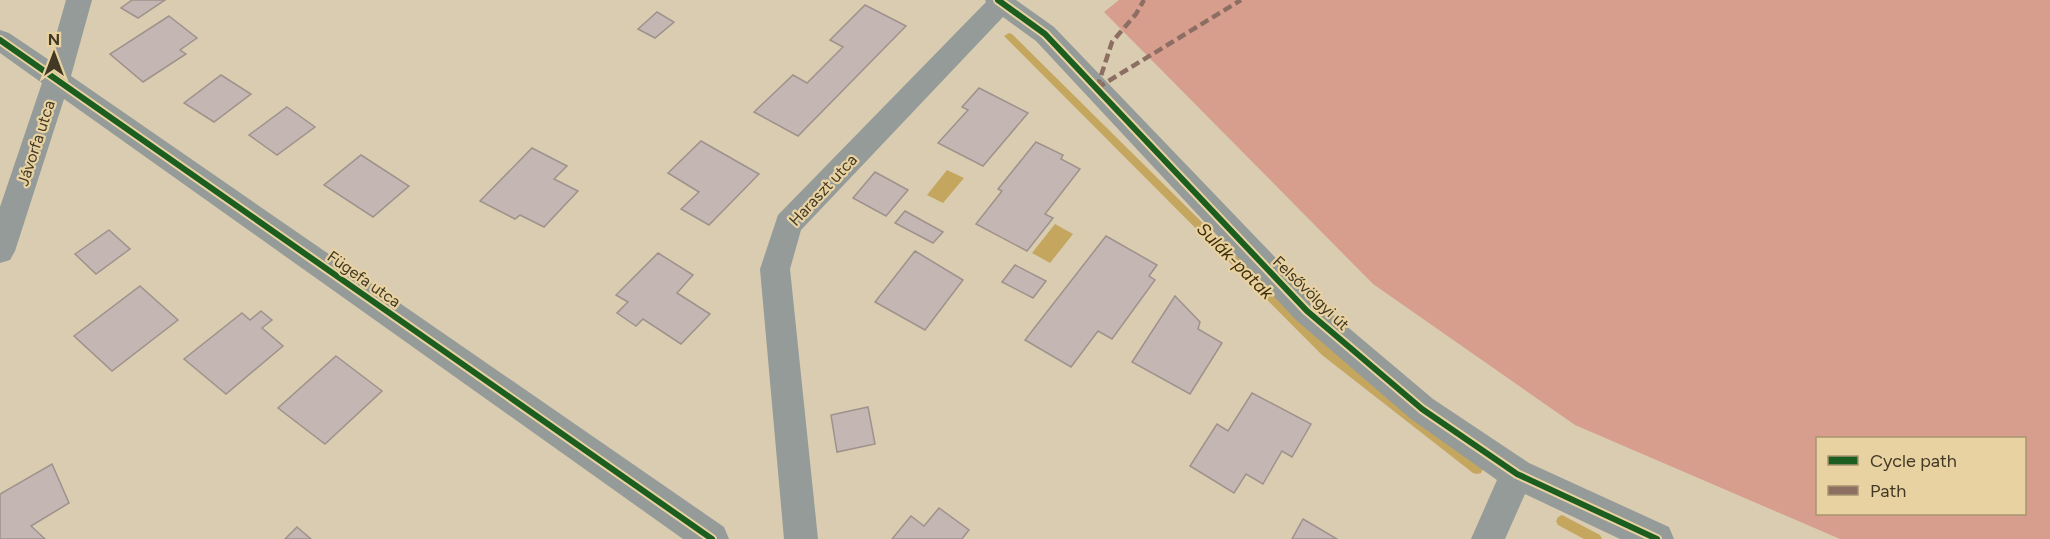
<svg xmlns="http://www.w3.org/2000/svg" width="2050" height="539" font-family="Figtree,sans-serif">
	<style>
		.forest { fill: #d79e8e; fill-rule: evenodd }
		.water { fill: #c5a65e }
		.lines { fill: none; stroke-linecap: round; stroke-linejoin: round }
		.stream { fill: #c5a65e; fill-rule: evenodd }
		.building { fill: #c4b6b2; stroke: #9e928c; stroke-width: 1.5 }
		.street { fill: #949b98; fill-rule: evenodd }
		.quiet { stroke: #8d6e63; stroke-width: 4.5; stroke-dasharray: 9 4.5; stroke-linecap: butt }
		.cycleway-casing { stroke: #e9d2a1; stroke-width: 10 }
		.cycleway { stroke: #1b5e20; stroke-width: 6 }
		.labels { text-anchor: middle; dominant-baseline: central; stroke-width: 4.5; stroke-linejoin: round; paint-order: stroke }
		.street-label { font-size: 16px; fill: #423925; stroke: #e9d2a1 }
		.water-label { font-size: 18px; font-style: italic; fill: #403008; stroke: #e9d2a1 }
	</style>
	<rect width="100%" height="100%" fill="#d9ccb1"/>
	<!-- forest -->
	<path class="forest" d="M1119,0H2050V539H1840L1575,425L1373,284L1104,12ZM1818,438H2024V514H1818Z"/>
	<!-- water -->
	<g class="water">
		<path d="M947,170L964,178L943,203L927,195Z"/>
		<path d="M1055,224L1073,234L1050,263L1032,253Z"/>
	</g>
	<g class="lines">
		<!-- stream -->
		<g class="stream">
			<path d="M1009,33L1012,34L1330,349L1481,465L1483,469L1481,473L1477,474L1473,473L1322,355L1006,38L1004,36Z"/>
			<path d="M1562,515L1600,535L1602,539H1584L1558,525L1556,521L1558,517Z"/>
		</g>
	</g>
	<!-- building -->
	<g class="building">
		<path d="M132,0H165L138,18L121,8Z"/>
		<path d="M865,5L906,26L798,136L754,112L793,75L807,83L843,47L830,40Z"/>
		<path d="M657,12L674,22L655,38L638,29Z"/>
		<path d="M169,16L197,38L180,50L186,54L143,82L110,54Z"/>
		<path d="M221,75L251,94L214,122L184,103Z"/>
		<path d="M979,88L1028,113L983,166L938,143L968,110L962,107Z"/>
		<path d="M287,107L315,127L277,155L249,135Z"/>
		<path d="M701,141L759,174L709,225L681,209L699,192L668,173Z"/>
		<path d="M1036,142L1063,155L1061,159L1080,169L1045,214L1053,218L1027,251L976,224L1002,191L998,189Z"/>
		<path d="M532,148L567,166L554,179L578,191L544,227L520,215L515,219L480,201Z"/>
		<path d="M361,155L409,186L373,217L324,185Z"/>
		<path d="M875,172L908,190L886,216L853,198Z"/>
		<path d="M905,211L943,232L933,243L895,223Z"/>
		<path d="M109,230L130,249L96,274L75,254Z"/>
		<path d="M1106,236L1157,265L1149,276L1155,280L1112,339L1098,331L1071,367L1025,340Z"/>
		<path d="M915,251L963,280L925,330L875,302Z"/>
		<path d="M658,253L693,275L677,293L710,314L681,344L643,319L636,326L617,313L628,302L616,295Z"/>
		<path d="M1015,265L1046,281L1033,298L1002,282Z"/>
		<path d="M140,286L178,320L112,371L74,336Z"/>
		<path d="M1175,296L1200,322L1198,329L1222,343L1190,394L1132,362Z"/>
		<path d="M261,311L272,320L262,328L283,346L226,394L184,359L242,313L250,320Z"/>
		<path d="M336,356L382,391L325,444L278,408Z"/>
		<path d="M1252,393L1311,424L1292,457L1282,451L1263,484L1246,474L1234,493L1190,466L1217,424L1228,431Z"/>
		<path d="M868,407L875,444L837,452L831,415Z"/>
		<path d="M52,464L69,503L31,526L45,539H0V494Z"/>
		<path d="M939,508L969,530L962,539H892L911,516L924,526Z"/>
		<path d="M1303,519L1337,539H1292Z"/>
		<path d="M297,527L311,539H285Z"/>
	</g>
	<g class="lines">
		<!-- street -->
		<g class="street">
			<path d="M66,0H92L71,76L724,527L729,539H683L64,99L15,251L10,260L0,263V207L42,83L0,53V30L9,33L49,60Z"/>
			<path d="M985,0H1016L1054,27L1318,302L1433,399L1529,463L1669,527L1674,539H1620L1525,494L1505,539H1471L1497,480L1411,419L1296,320L1036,41L1003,17L801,230L790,269L818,539H784L760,269L778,215L986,2Z"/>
		</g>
		<!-- quiet -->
		<g class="quiet">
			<path d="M1097,88L1241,0"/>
			<path d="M1097,88L1112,42L1136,14L1144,0"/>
		</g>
		<defs>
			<g id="cycleway">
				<path d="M998,0L1045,34L1307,311L1422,409L1517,474L1657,539"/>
				<path d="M0,40L712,539"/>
			</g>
		</defs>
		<!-- cycleway casing -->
		<use href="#cycleway" class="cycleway-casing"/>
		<!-- cycleway -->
		<use href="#cycleway" class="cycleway"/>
	</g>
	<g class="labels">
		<!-- street labels -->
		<g class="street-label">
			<text transform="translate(36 143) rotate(-72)">Jávorfa utca</text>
			<text transform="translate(823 190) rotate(-47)">Haraszt utca</text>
			<text transform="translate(364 279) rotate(35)">Fügefa utca</text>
			<text transform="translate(1311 293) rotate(44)">Felsővölgyi út</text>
		</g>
		<!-- water labels -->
		<g class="water-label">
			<text transform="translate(1235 261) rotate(45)">Sulák-patak</text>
		</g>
	</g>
	<!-- legend -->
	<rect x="1816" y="437" width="210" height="78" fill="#e9d2a1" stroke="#a6956f" stroke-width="1.5"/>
	<rect x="1828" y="456" width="30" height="9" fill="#1b5e20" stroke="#a6956f" stroke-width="1.5"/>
	<text x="1870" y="467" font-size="18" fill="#423925">Cycle path</text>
	<rect x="1828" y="486" width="30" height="9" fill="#8d6e63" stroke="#a6956f" stroke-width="1.5"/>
	<text x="1870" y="497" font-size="18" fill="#423925">Path</text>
	<!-- north arrow -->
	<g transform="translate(54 54)" stroke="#e9d2a1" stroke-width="4.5" paint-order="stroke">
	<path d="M0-4.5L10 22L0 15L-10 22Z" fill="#423925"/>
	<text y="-9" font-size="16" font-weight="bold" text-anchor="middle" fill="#423925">N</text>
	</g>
</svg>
